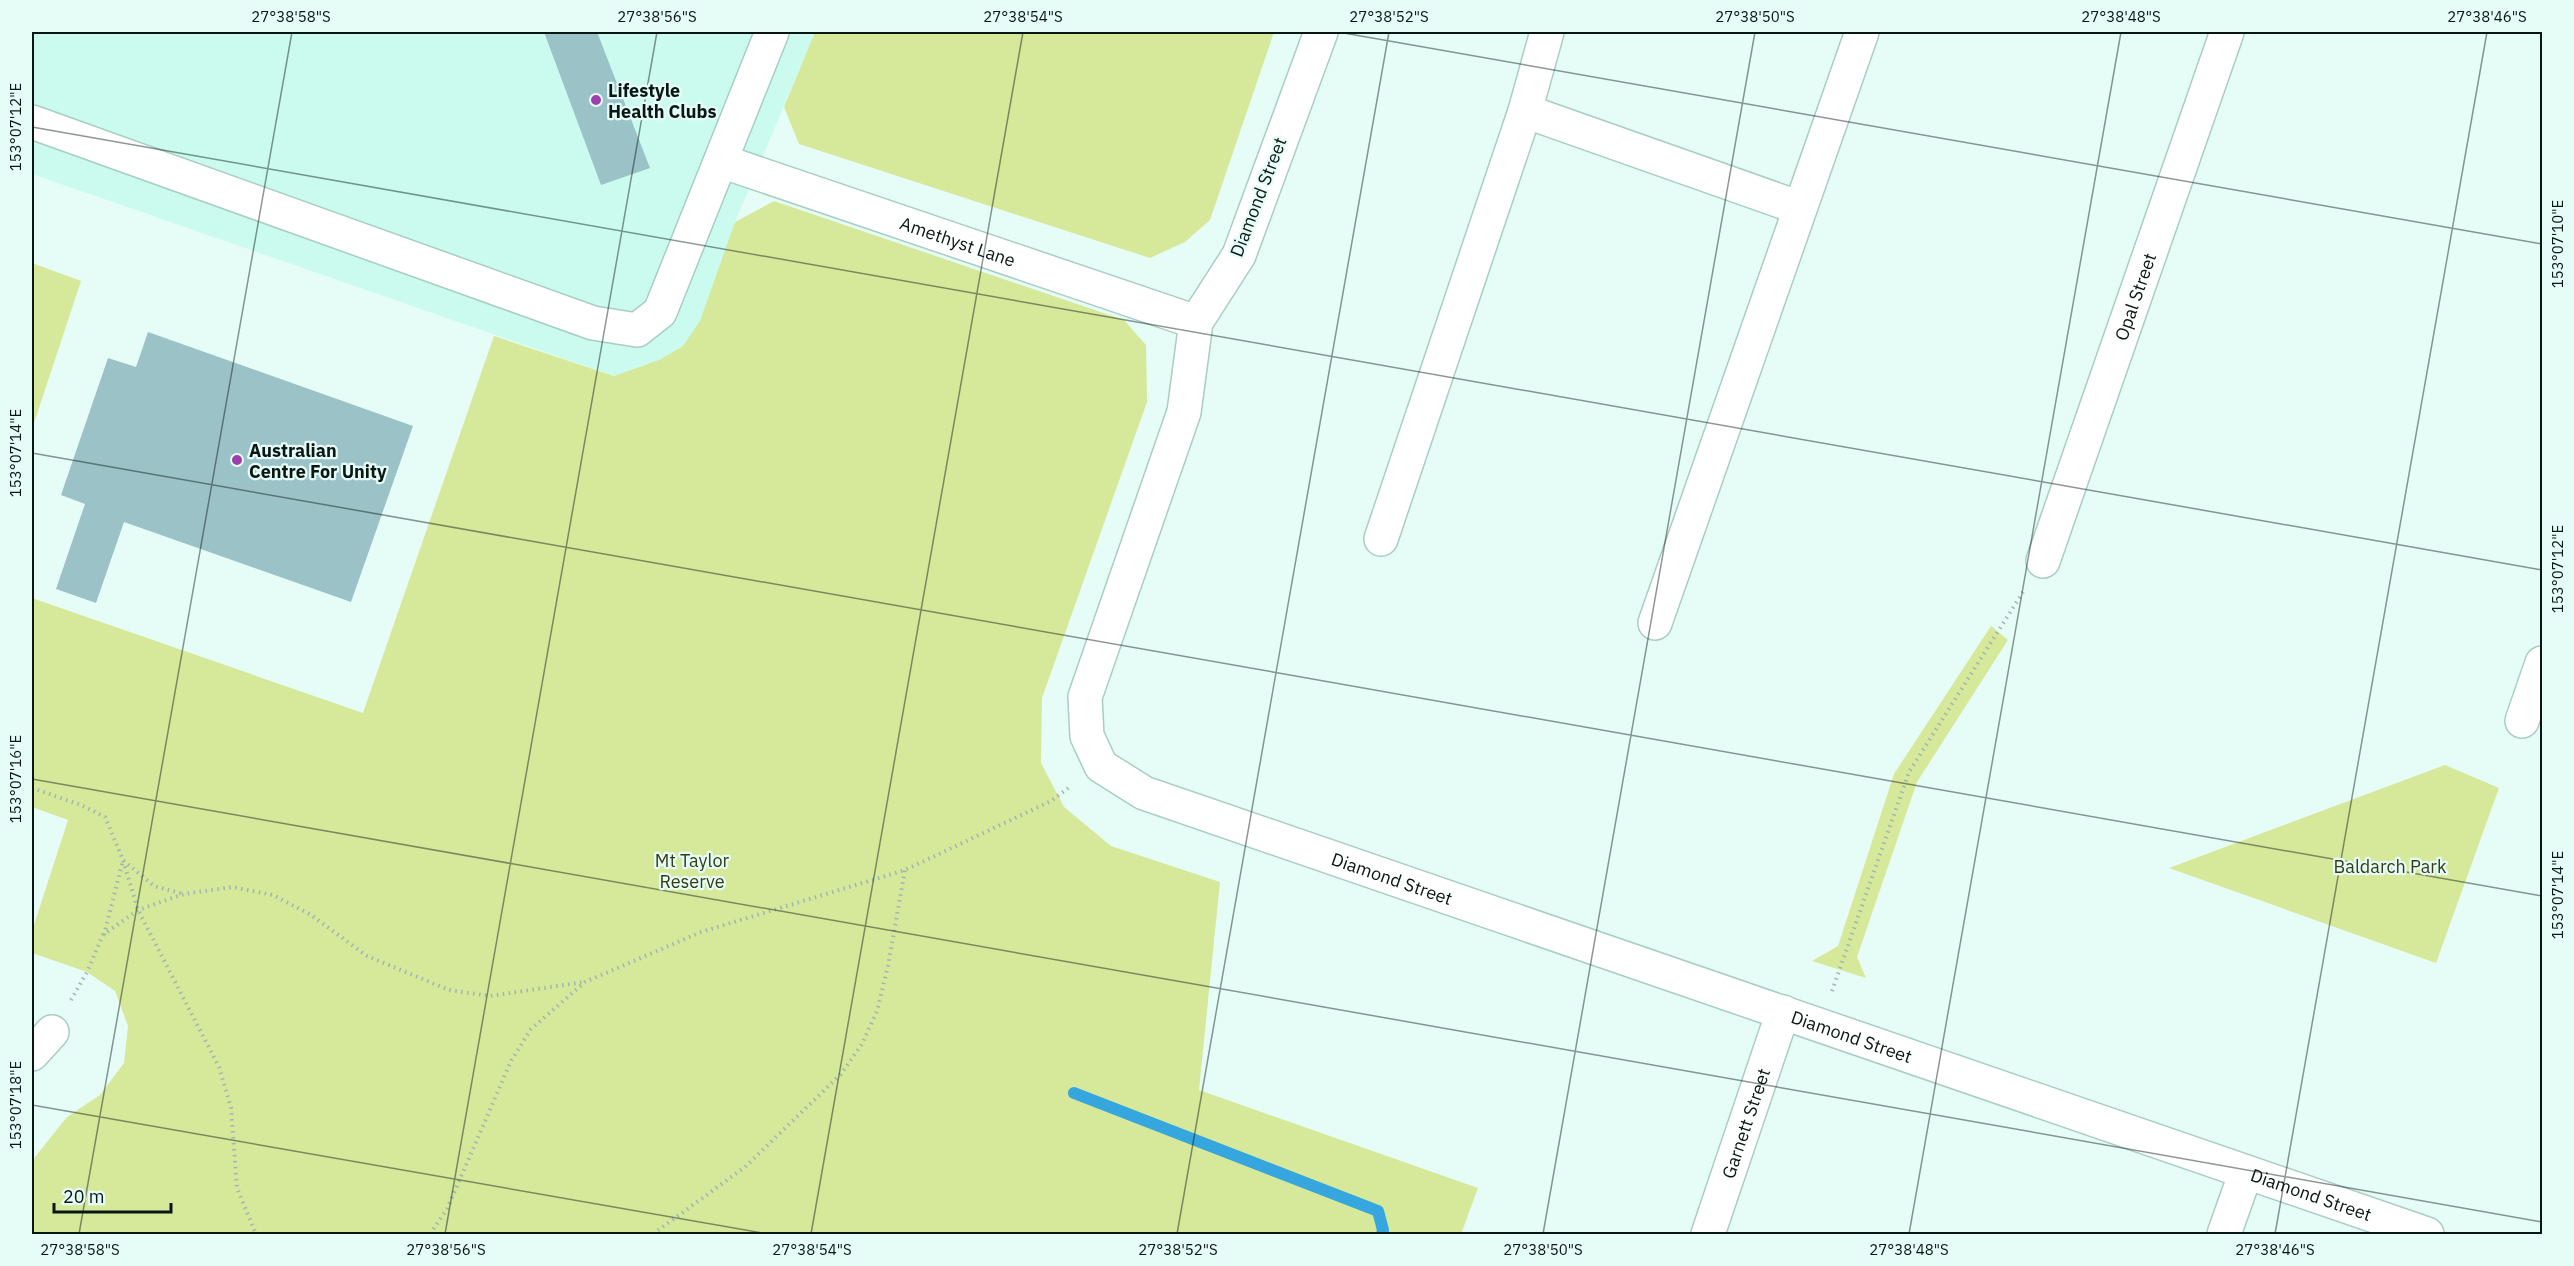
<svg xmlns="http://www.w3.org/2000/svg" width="2574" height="1266" font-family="'IBM Plex Sans',sans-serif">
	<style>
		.built { fill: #cafbee }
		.green { fill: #d6e89a }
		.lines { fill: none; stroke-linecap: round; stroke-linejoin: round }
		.stream { stroke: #36a7de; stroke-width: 12 }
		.building { fill: #9bc2c7 }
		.minor-casing { stroke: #a8cec4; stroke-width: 36 }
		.path { stroke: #a2b6b1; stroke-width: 4; stroke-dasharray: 1.5 4.5; stroke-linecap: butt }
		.minor { stroke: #fff; stroke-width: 33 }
		.ticks { fill: none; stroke: #091714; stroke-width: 1.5; stroke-opacity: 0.45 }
		.poi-dot { fill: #9b40ac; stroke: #e6fdf7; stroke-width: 2 }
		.labels { text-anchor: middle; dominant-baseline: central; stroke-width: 4.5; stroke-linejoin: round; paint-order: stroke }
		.poi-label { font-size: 18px; font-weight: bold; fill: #091714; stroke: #e6fdf7; text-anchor: start }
		.street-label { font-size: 18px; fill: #091714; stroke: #e6fdf7 }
		.park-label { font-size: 18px; fill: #333b12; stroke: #e6fdf7 }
		.neatline { fill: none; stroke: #091714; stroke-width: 2 }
		.ticks-label { font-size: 15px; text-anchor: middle; fill: #091714 }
	</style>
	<rect width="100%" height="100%" fill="#e6fdf7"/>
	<!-- built -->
	<path class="built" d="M32,32H815L735,222L701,321L683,346L659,360L614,376L32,174Z"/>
	<!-- green -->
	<g class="green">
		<path d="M815,32H1274L1210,220L1185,242L1150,258L799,144L784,107Z"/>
		<path d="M774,201L1124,320L1146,345L1147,402L1042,698L1041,763L1064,807L1111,846L1220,882L1199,1090L1478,1188L1461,1234H32V1168L35,1157L67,1117L100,1095L124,1063L128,1026L115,991L87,972L32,953V931L68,820L32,807V598L363,713L494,336L614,376L659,360L683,346L700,321L735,222Z"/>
		<path d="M32,263L81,281L32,429Z"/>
		<path d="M1991,626L2008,640L1917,782L1857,957L1866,978L1812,961L1838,946L1894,774Z"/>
		<path d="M2445,765L2499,788L2436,963L2169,868Z"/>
	</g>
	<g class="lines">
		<!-- stream -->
		<path class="stream" d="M1074,1093L1378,1211L1383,1230L1382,1234"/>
	</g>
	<!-- building -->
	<g class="building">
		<path d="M544,32H597L650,168L601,185Z"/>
		<path d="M148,332L413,426L351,602L124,522L96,603L56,589L85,504L61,495L108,358L136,367Z"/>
	</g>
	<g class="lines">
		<defs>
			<g id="minor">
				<path id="s1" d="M1321,32L1239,255L1196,322L1184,412L1085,697L1087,736L1101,766L1144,793L2427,1234"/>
				<path d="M1525,111L1800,208"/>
				<path d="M32,122L593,323L637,330L660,312L772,32"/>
				<path id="s2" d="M721,161L1196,322"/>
				<path d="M1381,539L1525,111L1547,32"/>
				<path id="s3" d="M2043,561L2227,32"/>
				<path d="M1655,623L1862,32"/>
				<path d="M2522,721L2542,663"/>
				<path d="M32,1054L52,1032"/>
				<path id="s4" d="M1708,1234L1783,1012"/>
				<path d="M2224,1234L2246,1172"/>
			</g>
		</defs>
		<!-- minor casing -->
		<use href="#minor" class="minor-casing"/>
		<!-- path -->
		<g class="path">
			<path d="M32,788L81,805L105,817L123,860L138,910L219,1067L231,1108L237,1188L256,1234"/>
			<path d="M104,935L123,860L154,886L184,894"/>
			<path d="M1832,991L1909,772L2023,592"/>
			<path d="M71,1000L87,972L103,935L138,910L184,894L232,887L273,895L311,915L367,956L449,990L490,996L584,982"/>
			<path d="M430,1234L447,1209L511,1061L531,1029L585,982L701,932L905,870L1051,801L1071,786"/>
			<path d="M653,1234L745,1167L841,1074L862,1044L877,1011L888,966L905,870"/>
		</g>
		<!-- minor -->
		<use href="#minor" class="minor"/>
	</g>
	<!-- ticks -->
	<path class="ticks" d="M1338,32L2542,244M32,127L2542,570M32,453L2542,896M32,779L2542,1222M32,1105L768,1234M79,1234L292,32M445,1234L657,32M811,1234L1023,32M1177,1234L1389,32M1543,1234L1755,32M1909,1234L2121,32M2275,1234L2487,32"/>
	<!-- markers -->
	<g class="poi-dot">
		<circle cx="596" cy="100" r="6"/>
		<circle cx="237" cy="460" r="6"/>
	</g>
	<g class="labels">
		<!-- poi labels -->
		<g class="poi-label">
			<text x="608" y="90">Lifestyle<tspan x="608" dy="21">Health Clubs</tspan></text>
			<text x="249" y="450">Australian<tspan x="249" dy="21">Centre For Unity</tspan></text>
		</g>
		<!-- street labels -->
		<g class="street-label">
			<text transform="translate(1258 197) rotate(-69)">Diamond Street</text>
			<text stroke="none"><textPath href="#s2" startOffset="250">Amethyst Lane</textPath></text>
			<text stroke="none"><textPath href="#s3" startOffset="280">Opal Street</textPath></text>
			<text stroke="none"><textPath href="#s1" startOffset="1095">Diamond Street</textPath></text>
			<text stroke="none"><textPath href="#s1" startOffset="1581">Diamond Street</textPath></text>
			<text stroke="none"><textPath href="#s4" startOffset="117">Garnett Street</textPath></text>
			<text stroke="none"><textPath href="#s1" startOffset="2067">Diamond Street</textPath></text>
		</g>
		<!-- park labels -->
		<g class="park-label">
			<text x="692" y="860">Mt Taylor<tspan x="692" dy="21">Reserve</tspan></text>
			<text x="2390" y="866">Baldarch Park</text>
		</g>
	</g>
	<!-- border -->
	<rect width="2574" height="1266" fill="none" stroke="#e6fdf7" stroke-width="66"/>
	<!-- scale -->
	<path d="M54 1203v9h117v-9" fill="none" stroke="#091714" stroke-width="3"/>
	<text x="63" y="1203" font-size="18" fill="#091714" stroke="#e6fdf7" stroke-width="4.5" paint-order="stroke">20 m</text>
	<rect x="33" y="33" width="2508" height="1200" class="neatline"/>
	<g class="ticks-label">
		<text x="291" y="22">27°38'58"S</text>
		<text x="657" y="22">27°38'56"S</text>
		<text x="1023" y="22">27°38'54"S</text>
		<text x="1389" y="22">27°38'52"S</text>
		<text x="1755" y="22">27°38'50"S</text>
		<text x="2121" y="22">27°38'48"S</text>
		<text x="2487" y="22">27°38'46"S</text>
		<text transform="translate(16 127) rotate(-90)" y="5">153°07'12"E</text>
		<text transform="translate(2558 244) rotate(-90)" y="5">153°07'10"E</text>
		<text transform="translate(16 453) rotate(-90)" y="5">153°07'14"E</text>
		<text transform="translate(2558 569) rotate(-90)" y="5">153°07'12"E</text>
		<text transform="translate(16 779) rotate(-90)" y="5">153°07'16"E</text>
		<text transform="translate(2558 895) rotate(-90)" y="5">153°07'14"E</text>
		<text transform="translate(16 1105) rotate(-90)" y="5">153°07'18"E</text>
		<text x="80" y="1255">27°38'58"S</text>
		<text x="446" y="1255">27°38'56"S</text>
		<text x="812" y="1255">27°38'54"S</text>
		<text x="1178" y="1255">27°38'52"S</text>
		<text x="1543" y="1255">27°38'50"S</text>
		<text x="1909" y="1255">27°38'48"S</text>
		<text x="2275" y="1255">27°38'46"S</text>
	</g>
</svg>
